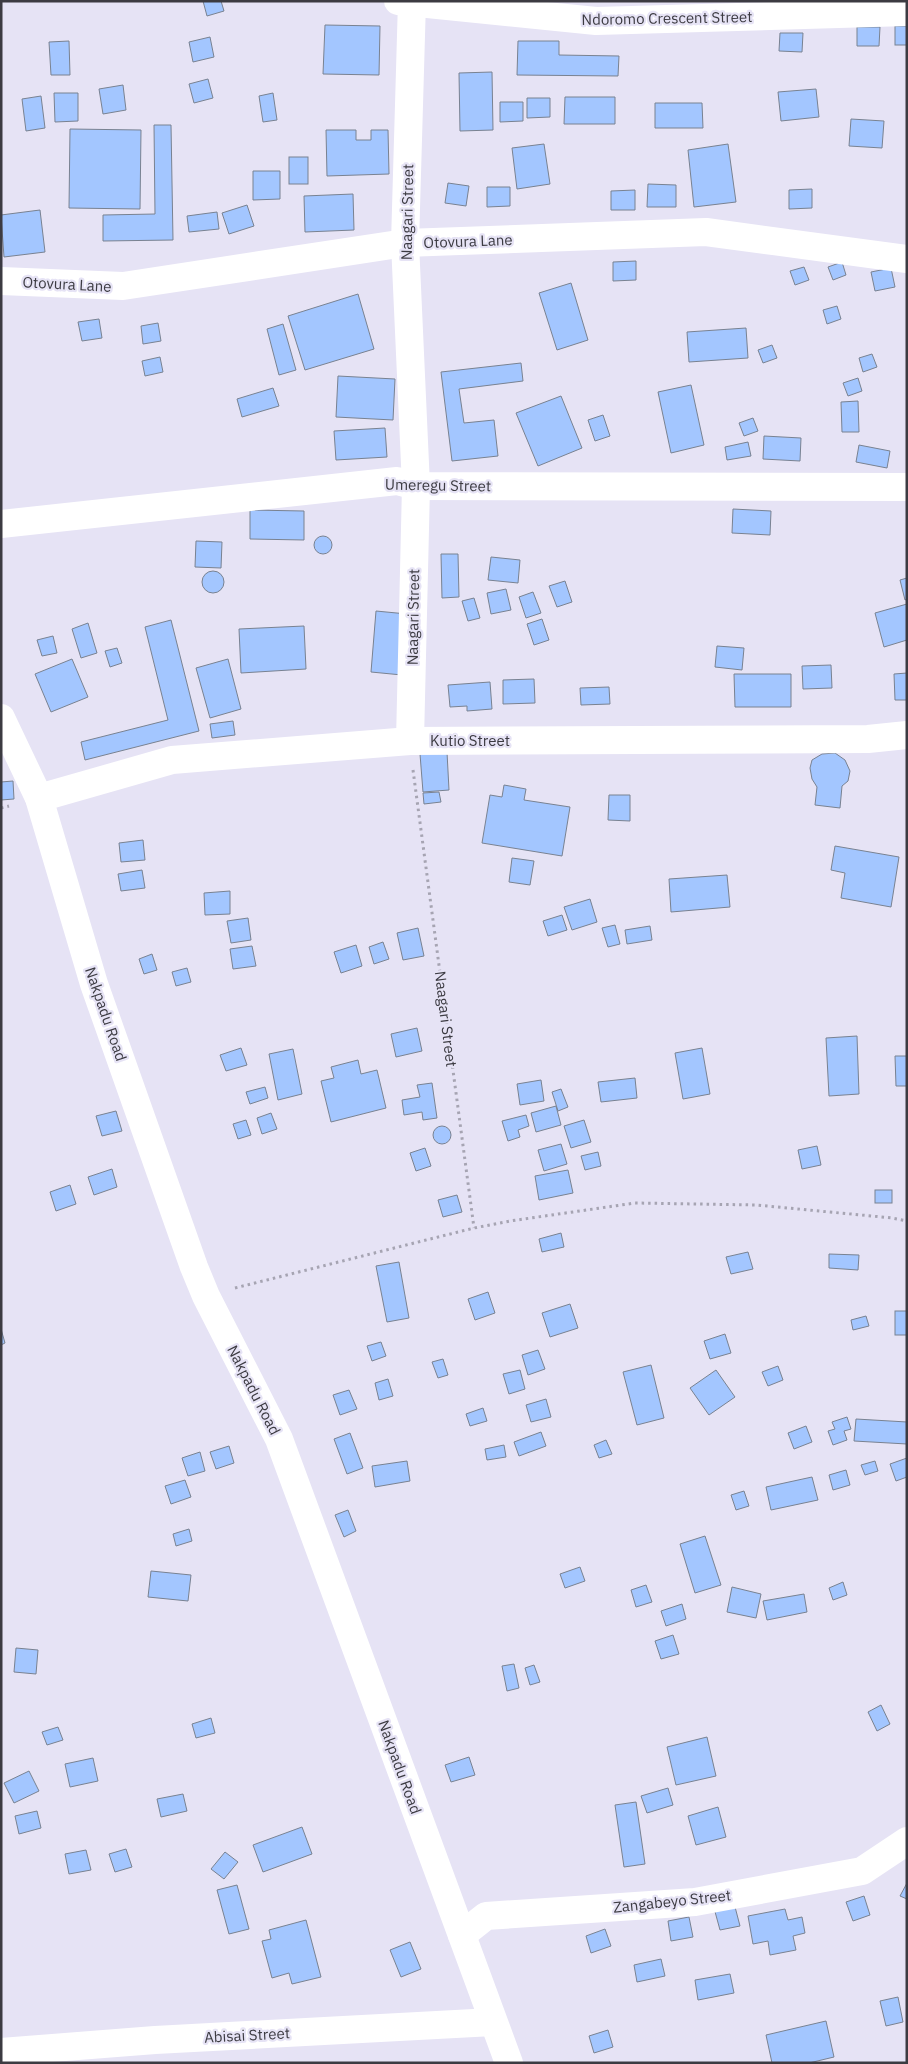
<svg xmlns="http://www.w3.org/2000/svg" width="908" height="2064" font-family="'IBM Plex Sans',sans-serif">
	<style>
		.building { fill: #a3c6ff; stroke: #798291 }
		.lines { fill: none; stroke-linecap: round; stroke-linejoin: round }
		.path { stroke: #a6a4b2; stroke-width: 3; stroke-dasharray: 2.5 4; stroke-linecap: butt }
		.minor { stroke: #fff; stroke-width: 28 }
		.tertiary { stroke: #fff; stroke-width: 28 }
		.labels { text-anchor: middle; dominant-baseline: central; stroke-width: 4.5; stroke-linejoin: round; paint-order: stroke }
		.street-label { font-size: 15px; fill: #3c3b42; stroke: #e6e3f5 }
	</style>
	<rect width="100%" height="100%" fill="#e6e3f5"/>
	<!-- building -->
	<g class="building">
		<path d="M203,1H221L224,11L207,16Z"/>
		<path d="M325,25L380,26L379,75L323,74Z"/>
		<rect x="895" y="26" width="12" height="19"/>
		<path d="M857,27H880L879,46H857Z"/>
		<path d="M780,33H803L802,52L779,51Z"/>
		<path d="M210,37L214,57L193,62L189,42Z"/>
		<path d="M69,41L70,75H51L49,42Z"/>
		<path d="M518,41H559V55L619,56L618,76L517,75Z"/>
		<path d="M492,72L493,130L460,131L459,73Z"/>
		<path d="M208,79L213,98L194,103L189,84Z"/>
		<path d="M123,85L126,110L103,114L99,89Z"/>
		<path d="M816,89L819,117L781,121L778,92Z"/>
		<path d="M54,93H78V121L55,122Z"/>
		<path d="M273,93L277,120L263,122L259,96Z"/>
		<path d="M41,96L45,128L26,131L22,99Z"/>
		<path d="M565,97H615V124H564Z"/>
		<path d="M527,98H550V117L527,118Z"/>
		<path d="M500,102H523V121L500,122Z"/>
		<path d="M655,103H702L703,128H655Z"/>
		<path d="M851,119L884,121L882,148L849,146Z"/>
		<path d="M154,125H171L173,240L103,241V215L155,214Z"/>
		<path d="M70,129L141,130L140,209L69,208Z"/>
		<path d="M326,130H356V140H371V130H388L389,174L327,176Z"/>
		<path d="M544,144L550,184L517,189L512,148Z"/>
		<path d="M728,144L736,202L694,207L688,150Z"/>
		<rect x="289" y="157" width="19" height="27"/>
		<path d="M253,171H280V199L253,200Z"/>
		<path d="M448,183L469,186L466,206L445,203Z"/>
		<path d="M648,184L676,185V207H647Z"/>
		<path d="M487,187H510V206L487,207Z"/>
		<path d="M812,189V208L789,209V190Z"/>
		<path d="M635,190V210H611V191Z"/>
		<path d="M353,194L354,230L305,232L304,196Z"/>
		<path d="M247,205L254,226L229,234L222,213Z"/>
		<path d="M40,210L45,252L4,257L1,215Z"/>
		<path d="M217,212L219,229L189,232L187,216Z"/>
		<path d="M636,261V280L613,281V262Z"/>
		<path d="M842,262L846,275L833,280L828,267Z"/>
		<path d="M804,267L809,280L795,285L790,271Z"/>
		<path d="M891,268L895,287L875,291L871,272Z"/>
		<path d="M571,283L588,340L557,350L539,293Z"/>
		<path d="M358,294L374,349L305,370L288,316Z"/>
		<path d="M837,306L841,319L827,324L823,310Z"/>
		<path d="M99,319L102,338L82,341L78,322Z"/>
		<path d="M158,323L161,341L143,344L141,326Z"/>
		<path d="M283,324L296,370L279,375L267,329Z"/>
		<path d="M746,328L748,358L689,362L687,332Z"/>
		<path d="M772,345L777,358L763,363L758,350Z"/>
		<path d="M872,354L877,367L863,372L859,358Z"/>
		<path d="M160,357L163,372L145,376L142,361Z"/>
		<path d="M521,363L523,381L459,389L464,423L494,420L498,456L452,461L441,372Z"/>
		<path d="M338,376L395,379L393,420L336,417Z"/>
		<path d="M858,378L862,391L848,396L843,383Z"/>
		<path d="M691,385L704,445L671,453L658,392Z"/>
		<path d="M273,388L279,406L242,417L237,399Z"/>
		<path d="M561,396L582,448L538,466L516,413Z"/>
		<path d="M858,401L859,432H842L841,402Z"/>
		<path d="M603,415L610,436L595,441L588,420Z"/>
		<path d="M753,418L758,431L744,436L739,423Z"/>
		<path d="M385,428L387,457L336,460L334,431Z"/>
		<path d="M764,436L801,438L800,461L763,459Z"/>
		<path d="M748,442L751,456L727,460L725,447Z"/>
		<path d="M859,445L890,451L887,468L856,462Z"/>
		<path d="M733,509L771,511L770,535L732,533Z"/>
		<path d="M250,510L304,511V540L250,539Z"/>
		<circle cx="323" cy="545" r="9"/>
		<path d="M196,541L222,542L221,568L195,567Z"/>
		<path d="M441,554H458L459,597L442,598Z"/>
		<path d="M491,557L520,560L518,583L488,580Z"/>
		<circle cx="213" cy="582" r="11"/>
		<path d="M907,578V599L905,600L900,580Z"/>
		<path d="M565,581L572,602L557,607L549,586Z"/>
		<path d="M506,589L511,610L491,614L487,593Z"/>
		<path d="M533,592L541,613L526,618L519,597Z"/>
		<path d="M474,598L480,618L468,621L462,601Z"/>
		<path d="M907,604V640L884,647L875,613Z"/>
		<path d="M376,611L407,614L402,675L371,672Z"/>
		<path d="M542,619L549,640L534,645L527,624Z"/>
		<path d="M171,620L199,731L85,760L81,742L168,720L145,627Z"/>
		<path d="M88,623L97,653L81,658L72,629Z"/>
		<path d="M304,626L306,669L241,673L239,629Z"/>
		<path d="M53,636L57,653L42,656L37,640Z"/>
		<path d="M717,646L744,648L742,670L715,667Z"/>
		<path d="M117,648L122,663L110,667L105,651Z"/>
		<path d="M72,659L88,697L51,712L35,674Z"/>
		<path d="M228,659L241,709L210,718L196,668Z"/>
		<path d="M831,665L832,688L803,689L802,666Z"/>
		<path d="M907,673V700H895L894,674Z"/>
		<path d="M734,674H791V707H735Z"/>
		<path d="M534,679L535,703L503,704V680Z"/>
		<path d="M490,682L492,709L467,711V706L450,707L448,685Z"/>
		<path d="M609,687L610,704L581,705L580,688Z"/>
		<path d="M233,721L235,735L212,738L210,724Z"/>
		<path d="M447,752L449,790L423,792L420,754Z"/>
		<path d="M835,753L845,760L850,771L848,781L842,786L840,808L815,805L817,787L812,779L810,768L812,760L822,754Z"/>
		<path d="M13,781L14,799L1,800V782Z"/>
		<path d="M504,785L526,789L524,800L570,807L562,856L482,843L490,795L502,797Z"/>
		<path d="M439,792L441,802L424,804L423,793Z"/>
		<path d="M609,795H630V821L608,820Z"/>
		<path d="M143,840L145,860L121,862L119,843Z"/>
		<path d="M835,846L899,857L891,907L841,898L845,873L831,870Z"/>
		<path d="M512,858L534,861L530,885L509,882Z"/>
		<path d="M142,870L145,888L121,891L118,874Z"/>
		<path d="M727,875L730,907L671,912L669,879Z"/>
		<path d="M230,891V914L205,915L204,893Z"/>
		<path d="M590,899L597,922L572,930L564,907Z"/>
		<path d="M562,915L567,930L548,936L543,921Z"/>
		<path d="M248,918L251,940L231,943L227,921Z"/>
		<path d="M615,925L620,944L608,947L602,928Z"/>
		<path d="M650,926L652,940L627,944L625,930Z"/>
		<path d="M418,928L424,956L403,960L397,933Z"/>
		<path d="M383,942L389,959L374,964L369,947Z"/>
		<path d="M356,945L362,966L341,973L334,952Z"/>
		<path d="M252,946L256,966L233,969L230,949Z"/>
		<path d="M152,954L157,970L144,974L139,959Z"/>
		<path d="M187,968L191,982L176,986L172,972Z"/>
		<path d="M417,1028L422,1051L396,1057L391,1034Z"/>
		<path d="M857,1036L859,1094L829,1096L826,1038Z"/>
		<path d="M241,1048L247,1065L226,1071L220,1055Z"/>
		<path d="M702,1048L710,1094L683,1099L675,1053Z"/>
		<path d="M293,1049L302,1094L278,1100L269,1054Z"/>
		<path d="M895,1056H907V1086H896Z"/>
		<path d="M358,1060L361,1074L377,1070L386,1108L331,1122L321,1081L334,1078L331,1067Z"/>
		<path d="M635,1078L637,1098L601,1102L598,1082Z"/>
		<path d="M541,1080L544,1101L520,1105L517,1084Z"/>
		<path d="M432,1083L437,1118L423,1120L422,1112L404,1115L402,1100L420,1097L417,1085Z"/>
		<path d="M265,1087L268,1098L250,1104L246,1092Z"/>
		<path d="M561,1089L568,1107L558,1111L552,1092Z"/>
		<path d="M556,1106L561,1125L536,1132L531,1113Z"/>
		<path d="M116,1111L122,1131L102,1136L96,1116Z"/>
		<path d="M271,1113L277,1129L262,1134L257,1118Z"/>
		<path d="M526,1115L529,1126L518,1130L520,1137L508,1141L502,1121Z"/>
		<path d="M246,1120L251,1135L238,1139L233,1124Z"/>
		<path d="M584,1120L591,1142L571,1148L564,1126Z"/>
		<circle cx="442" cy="1135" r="9"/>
		<path d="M561,1144L567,1164L544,1171L538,1150Z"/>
		<path d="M817,1146L821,1165L802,1169L798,1150Z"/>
		<path d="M425,1148L431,1166L416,1171L410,1153Z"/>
		<path d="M598,1152L601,1166L585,1170L581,1156Z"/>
		<path d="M112,1169L117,1187L94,1195L88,1177Z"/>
		<path d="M568,1170L573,1193L539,1200L535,1176Z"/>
		<path d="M70,1185L76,1204L56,1211L50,1192Z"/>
		<rect x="875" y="1190" width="17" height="13"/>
		<path d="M457,1195L462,1212L443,1217L438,1200Z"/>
		<path d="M561,1233L564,1247L542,1252L539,1239Z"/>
		<path d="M748,1252L753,1269L731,1274L726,1257Z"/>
		<path d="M829,1254L859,1255L858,1270L829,1268Z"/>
		<path d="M399,1262L409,1318L387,1322L376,1266Z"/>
		<path d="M488,1292L495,1313L475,1320L468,1299Z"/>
		<path d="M570,1304L578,1328L550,1337L542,1313Z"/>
		<rect x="895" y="1311" width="12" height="24"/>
		<path d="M866,1316L869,1326L853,1330L851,1320Z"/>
		<path d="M1,1329L5,1343L1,1345Z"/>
		<path d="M725,1334L731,1353L710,1359L704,1341Z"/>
		<path d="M381,1342L386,1356L372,1361L367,1346Z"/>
		<path d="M538,1350L545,1369L528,1375L522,1355Z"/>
		<path d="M443,1359L448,1375L438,1378L432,1362Z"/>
		<path d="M651,1365L664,1418L637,1425L623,1372Z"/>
		<path d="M778,1366L783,1380L768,1386L762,1372Z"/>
		<path d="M520,1370L525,1389L509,1394L503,1374Z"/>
		<path d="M716,1370L735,1397L709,1415L690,1388Z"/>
		<path d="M388,1379L393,1396L379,1400L375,1383Z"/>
		<path d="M349,1390L357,1409L340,1415L333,1395Z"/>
		<path d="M546,1399L551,1417L531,1422L526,1405Z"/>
		<path d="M483,1408L487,1421L470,1426L466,1414Z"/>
		<path d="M847,1417L851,1429L844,1431L847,1440L833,1445L828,1431L835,1429L832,1422Z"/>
		<path d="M856,1419L907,1422V1444L854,1441Z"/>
		<path d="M806,1426L812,1442L794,1449L788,1433Z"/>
		<path d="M541,1432L546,1446L519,1456L514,1442Z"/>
		<path d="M350,1433L363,1468L347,1474L334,1439Z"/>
		<path d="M606,1440L612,1454L599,1458L594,1445Z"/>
		<path d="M504,1445L506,1457L487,1460L485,1449Z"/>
		<path d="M229,1446L234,1463L216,1469L210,1452Z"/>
		<path d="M200,1452L205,1471L188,1476L182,1458Z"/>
		<path d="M907,1458V1477L896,1481L890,1464Z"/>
		<path d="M407,1461L410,1481L375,1487L372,1466Z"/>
		<path d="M875,1461L878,1471L865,1475L861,1465Z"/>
		<path d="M846,1470L850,1485L833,1490L829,1475Z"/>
		<path d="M812,1477L818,1500L771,1510L766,1487Z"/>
		<path d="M185,1480L191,1497L171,1504L165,1486Z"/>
		<path d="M744,1491L749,1506L736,1510L731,1495Z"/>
		<path d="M348,1510L356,1531L344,1537L335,1515Z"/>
		<path d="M189,1529L192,1541L176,1546L173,1534Z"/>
		<path d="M705,1536L721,1585L695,1593L680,1544Z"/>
		<path d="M580,1567L585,1581L565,1588L560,1574Z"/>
		<path d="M151,1571L191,1575L188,1601L148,1597Z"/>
		<path d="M843,1582L847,1595L833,1600L829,1588Z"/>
		<path d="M646,1585L652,1602L636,1607L631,1590Z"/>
		<path d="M732,1587L761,1594L756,1618L727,1612Z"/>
		<path d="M804,1594L807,1612L767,1620L763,1601Z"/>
		<path d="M682,1604L686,1619L666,1626L661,1611Z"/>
		<path d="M673,1635L679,1654L661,1659L655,1641Z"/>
		<path d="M16,1648L38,1650L36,1674L14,1672Z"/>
		<path d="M514,1664L519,1688L507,1691L502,1666Z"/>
		<path d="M534,1665L540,1682L530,1685L525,1668Z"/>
		<path d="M881,1705L890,1724L877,1731L868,1712Z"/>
		<path d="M211,1718L215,1733L196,1738L192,1724Z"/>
		<path d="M58,1727L63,1740L47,1745L42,1732Z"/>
		<path d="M707,1737L716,1776L676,1785L667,1747Z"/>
		<path d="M469,1757L475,1775L451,1782L445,1765Z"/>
		<path d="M93,1758L98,1781L70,1787L65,1764Z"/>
		<path d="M29,1771L39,1791L14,1803L4,1783Z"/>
		<path d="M668,1788L673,1805L647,1813L641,1796Z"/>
		<path d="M183,1794L187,1811L161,1817L157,1799Z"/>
		<path d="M636,1802L645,1864L624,1867L615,1805Z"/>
		<path d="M718,1807L726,1837L696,1845L688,1816Z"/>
		<path d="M37,1811L41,1828L19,1834L15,1816Z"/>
		<path d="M302,1827L312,1854L263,1872L253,1845Z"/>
		<path d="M126,1849L132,1867L115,1872L109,1854Z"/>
		<path d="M86,1850L91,1870L69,1874L65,1854Z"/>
		<path d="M225,1852L238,1862L224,1879L211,1869Z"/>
		<path d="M907,1883V1899L900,1896Z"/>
		<path d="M237,1885L249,1929L229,1934L217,1890Z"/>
		<path d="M864,1896L870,1915L853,1921L846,1902Z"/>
		<path d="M734,1903L740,1926L720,1930L714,1908Z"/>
		<path d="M785,1909L788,1920L802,1917L805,1933L793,1936L796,1950L770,1955L768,1941L753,1944L748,1916Z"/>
		<path d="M689,1917L693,1937L671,1941L668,1921Z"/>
		<path d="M306,1920L321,1977L292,1984L289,1973L272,1978L262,1941L271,1939L269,1930Z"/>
		<path d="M605,1929L611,1946L591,1953L586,1936Z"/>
		<path d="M410,1942L421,1969L401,1977L390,1950Z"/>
		<path d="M661,1959L665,1976L637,1982L634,1965Z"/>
		<path d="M730,1974L734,1993L698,2000L695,1980Z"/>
		<path d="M898,1997L903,2022L886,2026L880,2001Z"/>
		<path d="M826,2021L834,2057L809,2063H772L766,2035Z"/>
		<path d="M608,2030L613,2047L594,2053L589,2036Z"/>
	</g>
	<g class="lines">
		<!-- path -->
		<g class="path">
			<path d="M413,770L474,1228"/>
			<path d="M1,808L9,806"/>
			<path d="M235,1288L474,1228L510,1221L635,1203L757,1205L892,1218L907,1221"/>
		</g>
		<!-- minor -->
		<g class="minor">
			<path d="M398,1L596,21L907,12"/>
			<path d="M1,281L123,286L405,243L706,232L907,259"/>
			<path d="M1,524L397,481L416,486L907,487"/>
			<path d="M410,741L416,486L405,243L412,1"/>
			<path d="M39,798L172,760L410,741L868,739L907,735"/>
			<path d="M462,1935L486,1916L695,1902L862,1871L907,1841"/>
			<path d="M1,2052L155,2040L493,2022"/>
		</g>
		<!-- tertiary -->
		<path class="tertiary" d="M1,718L39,798L94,984L194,1267L206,1296L279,1439L509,2063"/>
	</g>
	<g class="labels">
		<!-- street labels -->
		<g class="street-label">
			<text transform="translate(667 18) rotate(-1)">Ndoromo Crescent Street</text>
			<text transform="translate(407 212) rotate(-89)">Naagari Street</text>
			<text transform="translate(468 241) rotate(-2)">Otovura Lane</text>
			<text transform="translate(67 284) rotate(3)">Otovura Lane</text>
			<text transform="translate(438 485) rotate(1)">Umeregu Street</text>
			<text transform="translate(413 617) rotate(-89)">Naagari Street</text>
			<text x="470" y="740">Kutio Street</text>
			<text transform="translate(106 1014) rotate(71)">Nakpadu Road</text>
			<text transform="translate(446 1019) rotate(83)">Naagari Street</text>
			<text transform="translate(254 1390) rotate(63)">Nakpadu Road</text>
			<text transform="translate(400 1767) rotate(70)">Nakpadu Road</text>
			<text transform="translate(672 1901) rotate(-6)">Zangabeyo Street</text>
			<text transform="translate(247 2035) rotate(-3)">Abisai Street</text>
		</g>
	</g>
	<!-- border -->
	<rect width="908" height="2064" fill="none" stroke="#3c3b42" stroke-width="5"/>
</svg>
